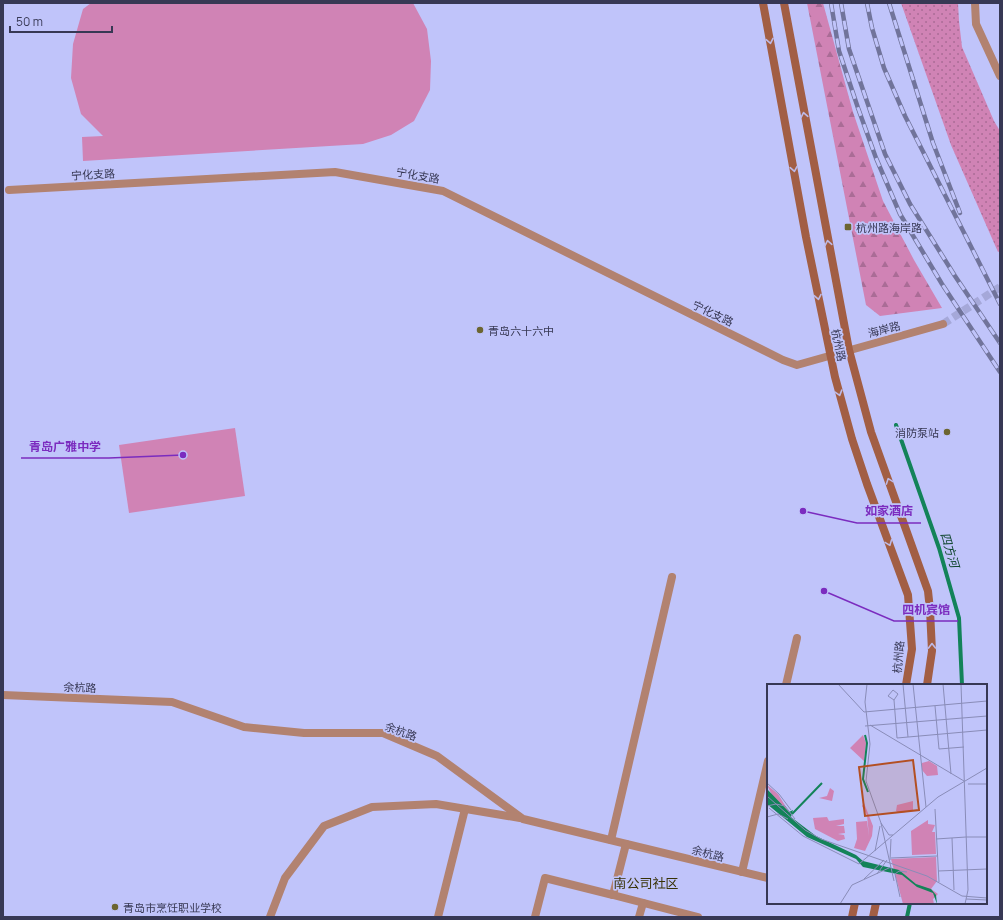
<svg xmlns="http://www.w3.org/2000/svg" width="1003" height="920" font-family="Manrope,'Noto Sans SC',sans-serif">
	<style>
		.grass { fill: #d083b5 }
		.forest { fill: url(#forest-firs) }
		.park { fill: url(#park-dots) }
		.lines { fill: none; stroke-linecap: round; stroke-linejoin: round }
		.stream { stroke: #138359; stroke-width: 4 }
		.minor-tunnel { stroke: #a5a8d9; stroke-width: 8; stroke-dasharray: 8 4; stroke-linecap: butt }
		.minor { stroke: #b28270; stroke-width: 8 }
		.secondary { stroke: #a25e44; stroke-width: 8 }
		.rail-casing { stroke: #71749b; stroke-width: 4.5 }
		.rail { stroke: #c0c4fa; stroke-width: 3; stroke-dasharray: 9; stroke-linecap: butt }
		.oneway { stroke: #bdbae8 }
		.poi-dot { fill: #6c6531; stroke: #c0c4fa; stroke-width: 1.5 }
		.labels { text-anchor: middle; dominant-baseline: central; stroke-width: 3.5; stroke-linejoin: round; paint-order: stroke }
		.street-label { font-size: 11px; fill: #373854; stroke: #c0c4fa }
		.poi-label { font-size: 11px; fill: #373854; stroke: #c0c4fa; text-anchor: start }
		.water-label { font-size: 12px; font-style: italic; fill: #124832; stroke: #c0c4fa }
		.quarter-label { font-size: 13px; fill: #383206; stroke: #c0c4fa }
		.inset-river { fill: none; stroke: #138359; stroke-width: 2 }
		.inset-road { fill: none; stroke: #898cb8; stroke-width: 1 }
		.view { fill: #b34f22; fill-opacity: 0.15; stroke: #b34f22; stroke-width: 2 }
		.inset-edge { fill: none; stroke: #373854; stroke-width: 2 }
		.leader { fill: none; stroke: #7b2cbf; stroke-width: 1.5 }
		.callout-dot { fill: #7b2cbf; stroke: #c0c4fa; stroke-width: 1.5 }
		.callout-label { font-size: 12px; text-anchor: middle; font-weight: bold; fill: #7b2cbf; stroke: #c0c4fa; stroke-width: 3.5; stroke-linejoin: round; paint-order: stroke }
	</style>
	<defs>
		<pattern id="forest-firs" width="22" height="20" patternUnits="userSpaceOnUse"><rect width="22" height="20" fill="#d083b5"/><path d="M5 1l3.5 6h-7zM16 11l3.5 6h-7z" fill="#aa6c96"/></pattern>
		<pattern id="park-dots" width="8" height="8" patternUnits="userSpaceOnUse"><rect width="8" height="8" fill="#d083b5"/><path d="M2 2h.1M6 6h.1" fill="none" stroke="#aa6c96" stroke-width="1.8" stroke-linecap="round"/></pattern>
	</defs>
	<rect width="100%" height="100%" fill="#c0c4fa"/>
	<!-- grass -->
	<g class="grass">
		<path d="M91,3H413L427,29L431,61L430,90L414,121L391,135L363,144L83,161L82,137L103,136L81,114L71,78L73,44L83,9Z"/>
		<path d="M235,428L245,496L129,513L119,445Z"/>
	</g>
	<!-- forest -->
	<path class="forest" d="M807,3H823L853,112L883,201L914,260L942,308L880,316L866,305Z"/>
	<!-- park -->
	<path class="park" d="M901,3H958L959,21L962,47L994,121L1000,131V251L998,252L951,145Z"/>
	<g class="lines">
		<!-- stream -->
		<g class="stream">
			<path d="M896,425L939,548L959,618L962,685"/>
			<path d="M907,917L910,903"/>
		</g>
		<!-- minor-tunnel -->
		<path class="minor-tunnel" d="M943,324L1000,287"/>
		<!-- minor -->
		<g class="minor">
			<path d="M975,3L976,24L1000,76"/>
			<path d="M9,190L335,172L443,191L783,360L797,365L943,324"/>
			<path d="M786,685L797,638"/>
			<path d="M3,695L172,702L244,727L304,733H383L437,756L523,819L768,878"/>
			<path d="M611,840L672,577"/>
			<path d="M626,844L613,895L698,917"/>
			<path d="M742,872L768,761"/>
			<path d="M270,917L285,878L324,826L372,807L436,804L520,818"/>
			<path d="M438,917L465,809"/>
			<path d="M535,917L545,878L613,895"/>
			<path d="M639,917L643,903"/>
		</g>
		<!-- secondary -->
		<g class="secondary">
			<path d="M763,3L806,237L835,377L852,439L867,484L908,595L912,649L906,685"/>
			<path d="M784,3L849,350L871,432L928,591L930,610L932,651L927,685"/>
			<path d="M852,917L855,903"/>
			<path d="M873,917L876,903"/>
		</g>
		<defs>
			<g id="rail">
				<path d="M831,3L839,51L858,108L876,158L900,214L942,284L1000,372"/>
				<path d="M841,3L849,49L885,154L910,204L955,276L1000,343"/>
				<path d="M867,3L872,28L884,68L905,116L1000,304"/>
				<path d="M889,3L933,143L960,213"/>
			</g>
		</defs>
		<!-- rail casing -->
		<use href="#rail" class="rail-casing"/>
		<!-- rail -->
		<use href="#rail" class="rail"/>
	</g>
	<!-- one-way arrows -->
	<defs><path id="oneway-chevron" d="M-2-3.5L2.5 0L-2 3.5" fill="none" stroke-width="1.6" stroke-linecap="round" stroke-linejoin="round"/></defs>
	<g class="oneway">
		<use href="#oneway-chevron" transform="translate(770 41) rotate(79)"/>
		<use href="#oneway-chevron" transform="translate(804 115) rotate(-101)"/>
		<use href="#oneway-chevron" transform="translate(794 169) rotate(80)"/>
		<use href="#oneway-chevron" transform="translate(828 243) rotate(-101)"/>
		<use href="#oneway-chevron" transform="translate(818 297) rotate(79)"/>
		<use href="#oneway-chevron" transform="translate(839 393) rotate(74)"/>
		<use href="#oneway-chevron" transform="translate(889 481) rotate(-110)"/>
		<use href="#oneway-chevron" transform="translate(889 543) rotate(69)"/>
		<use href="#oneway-chevron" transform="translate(932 646) rotate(-91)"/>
	</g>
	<!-- markers -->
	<g class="poi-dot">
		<rect x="844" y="223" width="8" height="8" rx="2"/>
		<circle cx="480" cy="330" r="4"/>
		<circle cx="947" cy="432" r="4"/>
		<circle cx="115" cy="907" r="4"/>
	</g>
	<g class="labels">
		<!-- street labels -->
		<g class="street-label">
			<text transform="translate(93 174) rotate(-3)">宁化支路</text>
			<text transform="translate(418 175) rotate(10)">宁化支路</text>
			<text transform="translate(713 313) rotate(26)">宁化支路</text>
			<text transform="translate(884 329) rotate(-15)">海岸路</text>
			<text transform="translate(839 345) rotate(78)">杭州路</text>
			<text transform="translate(898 657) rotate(-85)">杭州路</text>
			<text transform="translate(80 687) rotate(2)">余杭路</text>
			<text transform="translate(401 731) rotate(20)">余杭路</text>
			<text transform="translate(708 853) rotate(14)">余杭路</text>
		</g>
		<!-- poi labels -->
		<g class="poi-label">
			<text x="856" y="227">杭州路海岸路</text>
			<text x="488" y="330">青岛六十六中</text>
			<text x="939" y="432" text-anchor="end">消防泵站</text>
			<text x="123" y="907">青岛市烹饪职业学校</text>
		</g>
		<!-- water labels -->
		<g class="water-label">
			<text transform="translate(950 550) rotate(73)">四方河</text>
		</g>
		<!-- quarter labels -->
		<g class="quarter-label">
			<text x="646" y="883">南公司社区</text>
		</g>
	</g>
	<!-- overview -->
	<g transform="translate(767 684)">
		<rect width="220" height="220" fill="#c0c4fa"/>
		<path d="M162,77L170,82L171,91L160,92L155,86V79ZM146,117V127L132,129L129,127L130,121ZM161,136V140L168,141L165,148H168L169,170L145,171L144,147Z" fill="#d083b5"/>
		<path d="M96,51L99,59L97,77L83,64ZM0,101L11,110L22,128L6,113ZM63,104L67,107L65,117L52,114L60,112ZM97,119L106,142L105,152L98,167L87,164L90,155L89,138L100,137L102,152L100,131L95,122ZM60,133L62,137L77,135V140L69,142H77L78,149L71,150L77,151L78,155L71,157L48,145L46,134ZM169,173L170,197L164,205L171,210L166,215L167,220H136L124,175Z" fill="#d083b5"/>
		<path d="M0,105L22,128L26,126L24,133L49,152L89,171L96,177L132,186L149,200L164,205L169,211L170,220L166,209L150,203L135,191L96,183L89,175L40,153L0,120Z" fill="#138359"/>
		<path class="inset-river" d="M98,51L100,59L96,95L101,108M25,130L55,99"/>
		<path class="inset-road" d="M71,0L97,28M100,0L98,18L103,60L99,97L114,139L127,197M136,0L141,53M146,0L159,123M176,0L184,90M194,0L201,206L198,220M127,16L121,12L126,6L131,10L127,16L130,54M168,22L172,65L197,63M97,28L220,17M103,41L197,97M98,42L220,32M130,54L220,46M0,99L12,110L24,126M201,100H220M0,112L38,146L54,155L160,192L195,212L220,214M0,122L9,120L18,122L28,135M2,124L36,152L92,180L171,113L220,84M168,125L172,198M0,133L11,130L21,135M114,139L122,151H126M199,153H220M185,154L187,206M169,155L199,153M108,167L113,142M124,174L170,172M123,176L124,155M171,187L220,185M110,190L120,176M97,195L117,176M133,213L128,190L132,187L140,188M199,215L220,216M73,220L85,201L124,183"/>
		<path class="view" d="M146,76L152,126L98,132L92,83Z"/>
		<rect width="220" height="220" class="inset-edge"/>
	</g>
	<!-- callouts -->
	<path class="leader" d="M183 455L109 458H21M803 511L857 523H921M824 591L894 621H958"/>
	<g class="callout-dot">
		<circle cx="183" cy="455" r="4"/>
		<circle cx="803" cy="511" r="4"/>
		<circle cx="824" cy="591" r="4"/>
	</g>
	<g class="callout-label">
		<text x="65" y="451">青岛广雅中学</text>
		<text x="889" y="515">如家酒店</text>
		<text x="926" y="614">四机宾馆</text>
	</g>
	<!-- border -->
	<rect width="1003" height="920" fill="none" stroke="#373854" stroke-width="8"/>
	<!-- scale -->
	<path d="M10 26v6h102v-6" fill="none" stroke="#373854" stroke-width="2"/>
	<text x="16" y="26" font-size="12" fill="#373854" stroke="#c0c4fa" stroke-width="3" paint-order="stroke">50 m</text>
</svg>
